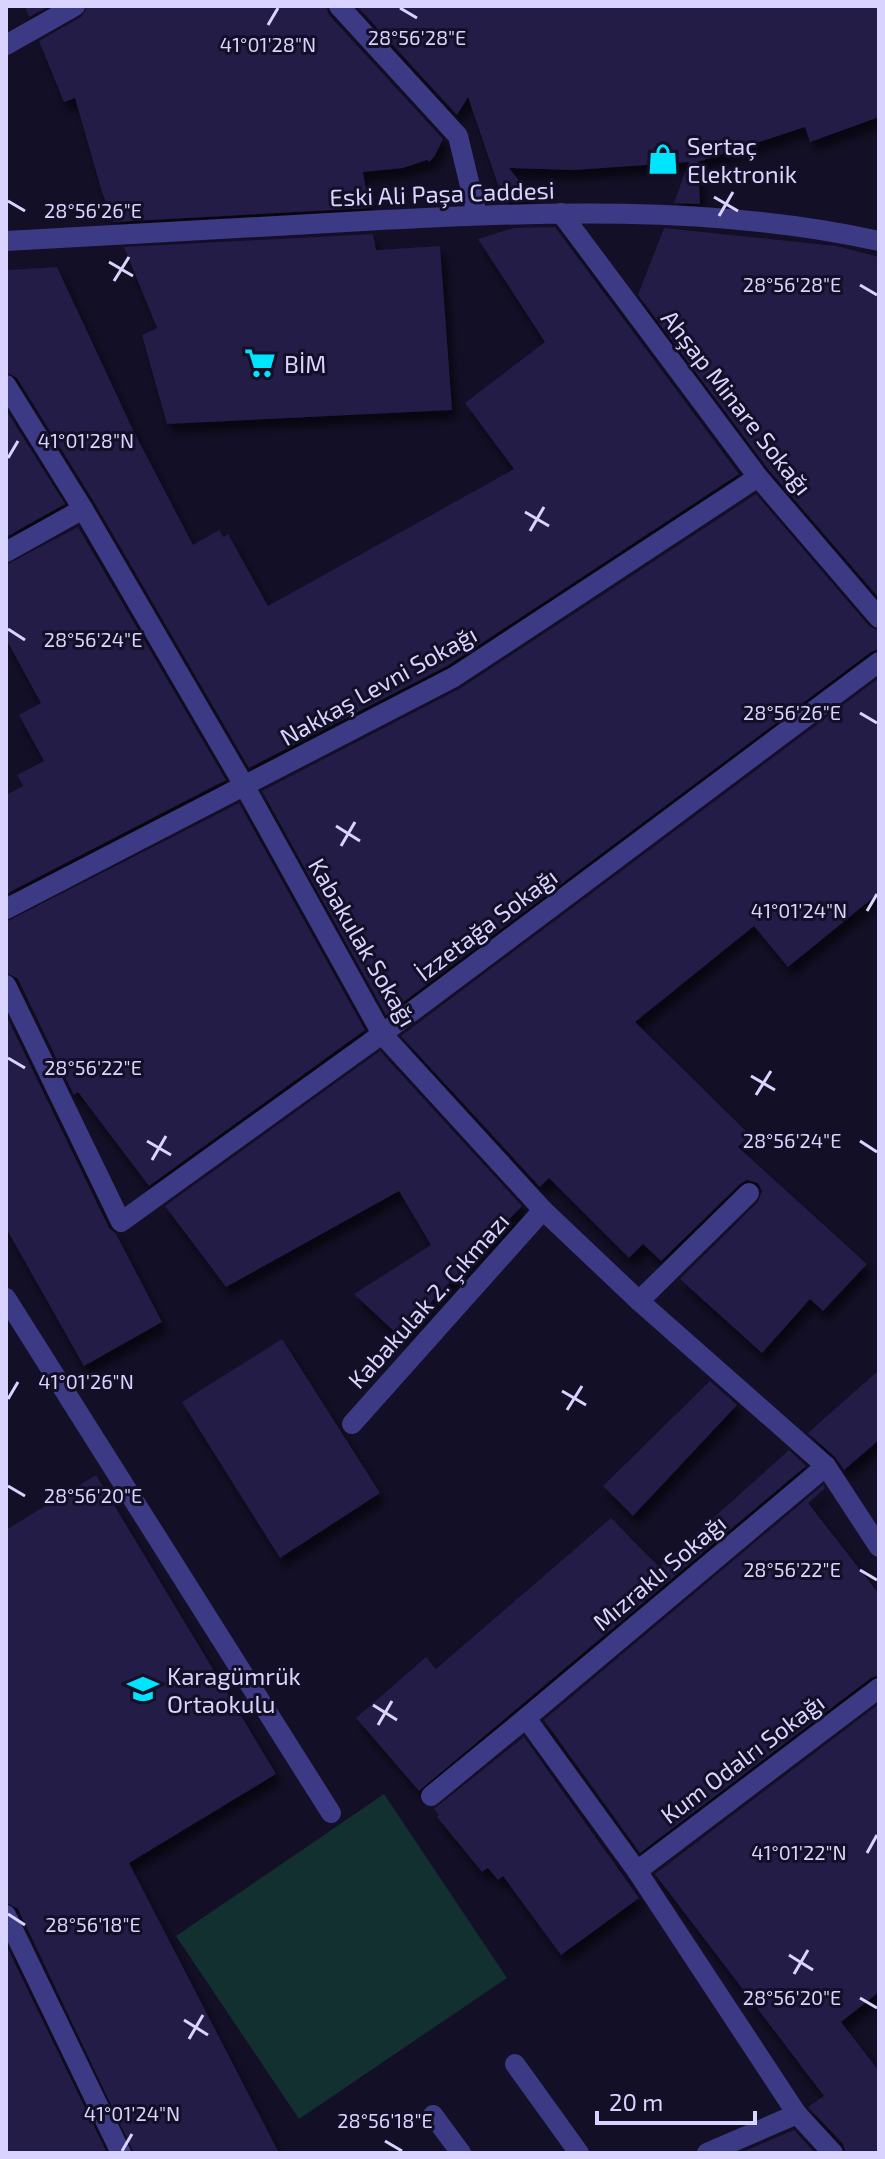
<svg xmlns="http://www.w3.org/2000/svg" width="885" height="2159" font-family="'Exo 2',sans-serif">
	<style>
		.green { fill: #12302f }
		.building { fill: #241b47; filter: url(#shadow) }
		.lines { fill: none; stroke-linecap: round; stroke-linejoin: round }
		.minor { stroke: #3d3a85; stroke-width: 20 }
		.ticks { fill: none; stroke: #d9d4ff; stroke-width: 3 }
		.labels { text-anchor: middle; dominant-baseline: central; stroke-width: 6; stroke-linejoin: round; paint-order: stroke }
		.poi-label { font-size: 24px; fill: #d9d4ff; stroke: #130f26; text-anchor: start }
		.street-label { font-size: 24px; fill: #d9d4ff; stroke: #130f26 }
		.ticks-label { font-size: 20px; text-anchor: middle; fill: #d9d4ff; stroke: #130f26; stroke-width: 6; stroke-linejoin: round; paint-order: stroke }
	</style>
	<defs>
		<filter id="shadow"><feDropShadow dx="5" dy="9" stdDeviation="4" flood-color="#0009"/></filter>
	</defs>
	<rect width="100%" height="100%" fill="#130f26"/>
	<!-- green -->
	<path class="green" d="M384,1794L507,1978L299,2119L176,1936Z"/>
	<!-- building -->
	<g class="building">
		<path d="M25,6H49L29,17Z"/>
		<path d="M88,6H326L329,15L443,139L434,157L429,162L427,160L403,168L363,172L369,208L114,222L102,192L75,98L64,102L39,41L81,17Z"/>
		<path d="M357,6H879V117L810,142L805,127L698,162L700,204L674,203L689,162L574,170L509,168L535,201L504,202L468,97L457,115Z"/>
		<path d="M555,227L739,474L447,666L249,768L94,502L17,378L6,372V270L57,267L134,432L193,545L219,530L223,537L228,534L268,606L514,469L465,403L545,342L478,239L513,228Z"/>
		<path d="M664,228L836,246L879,257V598L768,469L638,295Z"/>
		<path d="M373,234L376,250L440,246L452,410L167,424L142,335L157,328L124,247Z"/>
		<path d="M6,410L65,504L6,537Z"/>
		<path d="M756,494L869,626L879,631V649L871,652L386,1015L262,791L461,688Z"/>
		<path d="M78,527L226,780L6,894V795L23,786L17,775L44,761L19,715L41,703L6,639V565Z"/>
		<path d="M879,678V893L788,967L754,926L635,1022L750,1135L738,1147L867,1264L823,1311L810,1299L762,1353L680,1279L758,1202L762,1191L758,1183L747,1180L740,1184L661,1261L643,1244L629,1258L549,1178L540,1187L401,1036Z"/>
		<path d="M239,803L365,1030L149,1186L78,1092L74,1095L18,979L6,972V922Z"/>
		<path d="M6,1015L109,1228L116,1234L162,1322L84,1366L6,1228Z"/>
		<path d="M380,1051L522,1206L399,1336L354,1294L431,1245L399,1191L226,1287L165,1206Z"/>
		<path d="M282,1339L380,1493L280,1558L182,1402Z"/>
		<path d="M879,1370V1440L844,1470L835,1457L808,1433Z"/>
		<path d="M710,1381L737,1405L633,1516L603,1486Z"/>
		<path d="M789,1450L806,1466L419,1791L356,1718L426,1657L436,1669L611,1518L659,1567Z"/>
		<path d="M96,1475L276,1774L129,1863L279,2153H134L18,1909L6,1902V1530Z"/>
		<path d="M823,1485L825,1488L808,1503L879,1594V1675L871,1678L640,1853L544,1720Z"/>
		<path d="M879,1704V1992L841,2022L879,2071V2153H846L843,2144L808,2107L824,2096L655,1874Z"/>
		<path d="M524,1737L639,1898L561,1955L503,1876L498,1880L488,1868L482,1872L437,1817L439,1815L434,1809Z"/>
		<path d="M6,1945L107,2153H6Z"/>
		<path d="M794,2130L815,2153H740Z"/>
	</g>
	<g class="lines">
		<!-- minor -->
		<g class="minor">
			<path d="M339,6L458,136L477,215"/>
			<path d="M6,45L75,6"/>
			<path d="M561,213L758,477L879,618"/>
			<path d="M6,241C125,234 245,228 364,221C534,212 712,204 879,241"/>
			<path d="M6,385L83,509L245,787L382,1034L543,1210L639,1301L826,1466L879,1547"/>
			<path d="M6,552L83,509"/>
			<path d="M6,909L454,677L758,477"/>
			<path d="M6,985L121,1222L382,1034L879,662"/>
			<path d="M6,1298L331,1813"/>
			<path d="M639,1301L749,1193"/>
			<path d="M352,1424L543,1210"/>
			<path d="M826,1466L526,1718L637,1871L797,2114L833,2153"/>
			<path d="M431,1796L526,1718"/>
			<path d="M637,1871L879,1688"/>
			<path d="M6,1915L121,2153"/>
			<path d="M515,2064L579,2153"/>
			<path d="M433,2115L461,2153"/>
			<path d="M707,2153L797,2114"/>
		</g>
	</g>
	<!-- ticks -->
	<path class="ticks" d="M400,8L417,18M268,25L278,8M714,197L738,211M8,201L25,211M719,216L733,192M109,262L133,276M114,281L129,257M860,285L877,295M8,458L18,441M525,512L549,526M530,531L544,507M8,629L25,640M860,713L877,723M336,826L360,841M341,846L355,822M867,911L877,894M8,1058L25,1068M751,1076L775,1090M756,1095L771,1071M147,1141L171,1155M860,1141L877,1152M152,1160L166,1136M562,1391L586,1405M8,1399L18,1382M567,1410L582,1386M8,1486L25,1496M860,1570L877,1580M373,1705L397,1720M378,1725L392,1701M867,1853L877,1835M8,1914L25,1925M789,1955L813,1970M794,1974L808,1950M860,1998L877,2008M184,2020L208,2035M189,2039L203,2015M385,2141L402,2151M122,2151L132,2134"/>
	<!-- icons -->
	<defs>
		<symbol id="shop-bare" viewBox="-9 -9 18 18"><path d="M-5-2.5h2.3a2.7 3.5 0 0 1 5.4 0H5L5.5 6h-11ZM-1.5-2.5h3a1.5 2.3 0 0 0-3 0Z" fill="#00e5ff" stroke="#130f26" stroke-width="2.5" paint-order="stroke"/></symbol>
		<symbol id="supermarket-bare" viewBox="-9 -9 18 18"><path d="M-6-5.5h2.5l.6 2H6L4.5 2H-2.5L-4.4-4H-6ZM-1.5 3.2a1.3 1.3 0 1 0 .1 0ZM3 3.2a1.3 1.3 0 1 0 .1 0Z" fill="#00e5ff" stroke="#130f26" stroke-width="2.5" paint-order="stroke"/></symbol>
		<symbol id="school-bare" viewBox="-9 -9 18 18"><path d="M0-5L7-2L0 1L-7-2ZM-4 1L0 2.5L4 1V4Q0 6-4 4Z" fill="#00e5ff" stroke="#130f26" stroke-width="2.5" paint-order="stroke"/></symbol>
	</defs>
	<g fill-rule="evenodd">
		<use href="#shop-bare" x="641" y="137" width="44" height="44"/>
		<use href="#supermarket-bare" x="238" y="341" width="44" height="44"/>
		<use href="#school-bare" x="121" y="1667" width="44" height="44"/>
	</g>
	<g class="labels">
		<!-- poi labels -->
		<g class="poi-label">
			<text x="687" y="145">Sertaç<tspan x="687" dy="28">Elektronik</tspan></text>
			<text x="284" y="363">BİM</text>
			<text x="167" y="1675">Karagümrük<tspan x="167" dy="28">Ortaokulu</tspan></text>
		</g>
		<!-- street labels -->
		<g class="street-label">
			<text transform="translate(442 193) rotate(-2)">Eski Ali Paşa Caddesi</text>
			<text transform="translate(737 402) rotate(52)">Ahşap Minare Sokağı</text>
			<text transform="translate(378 685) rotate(-29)">Nakkaş Levni Sokağı</text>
			<text transform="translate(486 924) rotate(-37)">İzzetağa Sokağı</text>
			<text transform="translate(363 942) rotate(60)">Kabakulak Sokağı</text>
			<text transform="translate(428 1300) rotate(-48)">Kabakulak 2. Çıkmazı</text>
			<text transform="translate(659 1572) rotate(-40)">Mızraklı Sokağı</text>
			<text transform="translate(742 1758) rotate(-37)">Kum Odalrı Sokağı</text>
		</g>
	</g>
	<g class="ticks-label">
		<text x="417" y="45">28°56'28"E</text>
		<text x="268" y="52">41°01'28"N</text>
		<text x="93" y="218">28°56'26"E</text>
		<text x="792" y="292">28°56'28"E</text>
		<text x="86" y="448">41°01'28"N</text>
		<text x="93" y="647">28°56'24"E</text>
		<text x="792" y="720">28°56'26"E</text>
		<text x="799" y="918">41°01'24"N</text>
		<text x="93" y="1075">28°56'22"E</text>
		<text x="792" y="1148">28°56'24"E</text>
		<text x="86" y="1389">41°01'26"N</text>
		<text x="93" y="1503">28°56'20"E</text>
		<text x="792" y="1577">28°56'22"E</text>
		<text x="799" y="1860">41°01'22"N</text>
		<text x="93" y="1932">28°56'18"E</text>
		<text x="792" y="2005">28°56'20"E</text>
		<text x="132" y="2121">41°01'24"N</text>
		<text x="385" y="2128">28°56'18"E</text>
	</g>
	<!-- border -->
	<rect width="885" height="2159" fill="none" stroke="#d9d4ff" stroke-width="16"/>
	<!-- scale -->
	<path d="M597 2111v12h158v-12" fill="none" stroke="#d9d4ff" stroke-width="4"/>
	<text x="609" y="2111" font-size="24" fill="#d9d4ff" stroke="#130f26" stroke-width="6" paint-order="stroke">20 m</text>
</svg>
